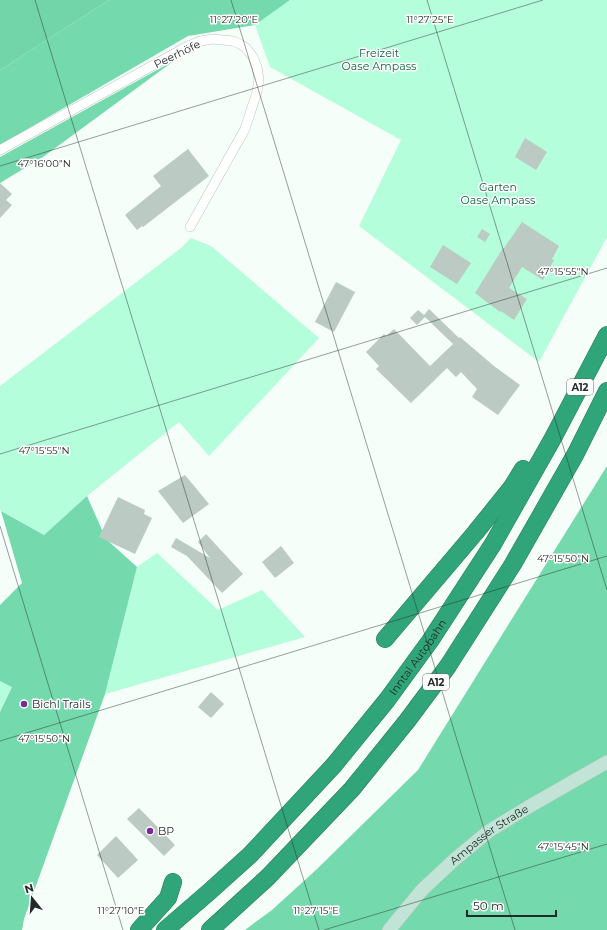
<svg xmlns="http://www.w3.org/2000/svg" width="607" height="930" font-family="Montserrat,sans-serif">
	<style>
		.green { fill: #b4fedb }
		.forest { fill: #74d9ad }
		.water { fill: #71d5a9 }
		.building { fill: #bbcac2 }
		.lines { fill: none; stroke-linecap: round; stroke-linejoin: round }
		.street-casing { stroke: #b8c7bf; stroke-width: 10 }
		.secondary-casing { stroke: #b8c7bf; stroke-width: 14 }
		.highway-casing { stroke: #2b7a5c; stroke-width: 18 }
		.street { stroke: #fff; stroke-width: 9 }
		.secondary { stroke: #c1e4d7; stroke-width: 13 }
		.highway { stroke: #2fa579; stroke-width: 17 }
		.ticks { fill: none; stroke: #242a27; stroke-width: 1; stroke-opacity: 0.45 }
		.poi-dot { fill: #792a9b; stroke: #fff; stroke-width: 1.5 }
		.labels { text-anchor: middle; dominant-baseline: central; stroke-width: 3; stroke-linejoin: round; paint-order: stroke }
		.shield { fill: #fff; stroke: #666a68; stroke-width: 1 }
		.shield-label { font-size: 10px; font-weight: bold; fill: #242a27 }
		.park-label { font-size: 11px; fill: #126144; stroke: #fff }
		.street-label { font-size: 11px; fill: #242a27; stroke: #fff }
		.poi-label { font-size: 11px; fill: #242a27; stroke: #fff; text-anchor: start }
		.ticks-label { font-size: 10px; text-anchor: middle; fill: #242a27; stroke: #fff; stroke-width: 3; stroke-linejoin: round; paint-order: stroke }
	</style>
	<rect width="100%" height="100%" fill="#f5fef9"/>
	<!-- green -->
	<g class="green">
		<path d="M290,0H607V237L539,362L359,226L401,140L270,67L255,25Z"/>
		<path d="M191,238L211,246L319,338L209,456L179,422L87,496L44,535L0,510V386L181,248Z"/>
		<path d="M157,553L218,610L262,590L305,637L105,694L137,567Z"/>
		<path d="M0,681L12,686L0,712Z"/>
	</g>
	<!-- forest -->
	<g class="forest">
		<path d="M109,0H290L255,25L188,36L0,145V70Z"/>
		<path d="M175,60L43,157L0,183V157Z"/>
		<path d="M607,466V930H245L272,910L317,869L418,770Z"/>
		<path d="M87,496L106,539L137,567L105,694L24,919L22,930H0V712L12,687L0,681V605L22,583L1,511L44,535Z"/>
	</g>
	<!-- water -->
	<path class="water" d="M0,0H109L0,70Z"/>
	<!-- building -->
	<g class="building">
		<path d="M525,138L547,152L536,170L515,157Z"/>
		<path d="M188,149L209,176L143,227L142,226L137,230L125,215L161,186L153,176Z"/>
		<path d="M0,183L12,194L6,200L12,205L0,218Z"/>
		<path d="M522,222L559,246L552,259L554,260L543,280L522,267L509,288L527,299L514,320L501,311L500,312L475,293L503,248H504Z"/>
		<path d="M482,229L490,234L485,242L477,237Z"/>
		<path d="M443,245L471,263L457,284L430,267Z"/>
		<path d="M336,282L355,292L334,332L315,322Z"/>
		<path d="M429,309L459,338L460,337L494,366L520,385L498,415L472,397L477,389L461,372L456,377L447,368L411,403L376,369L379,366L366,352L384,334L386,336L394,329L430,366L453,344L425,317L417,325L410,318L418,310L424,315Z"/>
		<path d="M185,475L209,504L183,523L158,491Z"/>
		<path d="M118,497L145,510L144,514L152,518L135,554L99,537Z"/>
		<path d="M206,534L243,574L222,593L187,556L171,547L176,538L210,558L198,542Z"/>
		<path d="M281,546L294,563L275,578L262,562Z"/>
		<path d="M211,692L224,704L211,718L198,707Z"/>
		<path d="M139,808L175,845L164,856L127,819Z"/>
		<path d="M116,836L138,860L118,878L97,855Z"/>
	</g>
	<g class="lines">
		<defs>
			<path id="street" d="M0,150L188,46L201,41L212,39L233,41L240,44L246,48L253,57L257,67L259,79L257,92L245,129L190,227"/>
			<g id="secondary">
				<path id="s1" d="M389,930L422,890L454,860L489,831L530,806L607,762"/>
			</g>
			<g id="highway">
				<path d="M385,639L475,533L512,487L523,469"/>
				<path d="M139,930L168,898L173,882"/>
				<path id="s2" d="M165,930L209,892L250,855L334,765L387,700L430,641L493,544L553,438L607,335"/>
				<path d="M210,930L268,877L352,789L407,721L448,666L513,564L575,455L607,391"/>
			</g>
		</defs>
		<!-- street casing -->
		<use href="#street" class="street-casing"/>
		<!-- secondary casing -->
		<use href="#secondary" class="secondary-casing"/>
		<!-- highway casing -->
		<use href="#highway" class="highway-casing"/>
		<!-- street -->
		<use href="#street" class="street"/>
		<!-- secondary -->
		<use href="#secondary" class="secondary"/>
		<!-- highway -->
		<use href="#highway" class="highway"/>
	</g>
	<!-- ticks -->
	<path class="ticks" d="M35,0L319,930M231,0L515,930M427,0L607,590M0,166L543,0M0,454L607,268M0,526L123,930M0,741L607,556M324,930L607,844"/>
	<!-- markers -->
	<g class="poi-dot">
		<circle cx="24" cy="704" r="4"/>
		<circle cx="150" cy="831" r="4"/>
	</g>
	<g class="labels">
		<!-- shield labels -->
		<g class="shield">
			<rect x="567" y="379" width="26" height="16" rx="3"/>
			<rect x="423" y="674" width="26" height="16" rx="3"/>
		</g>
		<g class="shield-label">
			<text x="580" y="387">A12</text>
			<text x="436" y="682">A12</text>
		</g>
		<!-- park labels -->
		<g class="park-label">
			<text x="379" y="53">Freizeit<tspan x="379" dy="13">Oase Ampass</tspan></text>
			<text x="498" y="187">Garten<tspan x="498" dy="13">Oase Ampass</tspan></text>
		</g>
		<!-- street labels -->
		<g class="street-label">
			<text transform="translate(177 54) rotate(-26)">Peerhöfe</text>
			<text stroke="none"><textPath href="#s2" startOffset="373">Inntal Autobahn</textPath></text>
			<text stroke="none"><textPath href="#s1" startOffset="139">Ampasser Straße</textPath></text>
		</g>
		<!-- poi labels -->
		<g class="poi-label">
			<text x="32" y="704">Bichl Trails</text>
			<text x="158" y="831">BP</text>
		</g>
	</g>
	<g class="ticks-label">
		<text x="234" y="23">11°27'20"E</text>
		<text x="430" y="23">11°27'25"E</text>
		<text x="44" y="167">47°16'00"N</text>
		<text x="563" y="275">47°15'55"N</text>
		<text x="44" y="454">47°15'55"N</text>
		<text x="563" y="562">47°15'50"N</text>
		<text x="44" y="742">47°15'50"N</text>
		<text x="563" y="850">47°15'45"N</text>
		<text x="121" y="914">11°27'10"E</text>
		<text x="316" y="914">11°27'15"E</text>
	</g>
	<!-- north arrow -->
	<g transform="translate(32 898) rotate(343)" stroke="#ffffff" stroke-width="3" paint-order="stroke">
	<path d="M0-3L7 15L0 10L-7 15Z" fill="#242a27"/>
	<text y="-6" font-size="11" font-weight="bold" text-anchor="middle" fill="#242a27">N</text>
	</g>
	<!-- scale -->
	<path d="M467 910v6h89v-6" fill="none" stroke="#242a27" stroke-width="2"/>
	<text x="473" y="910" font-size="12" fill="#242a27" stroke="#ffffff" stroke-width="3" paint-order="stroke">50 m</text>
</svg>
